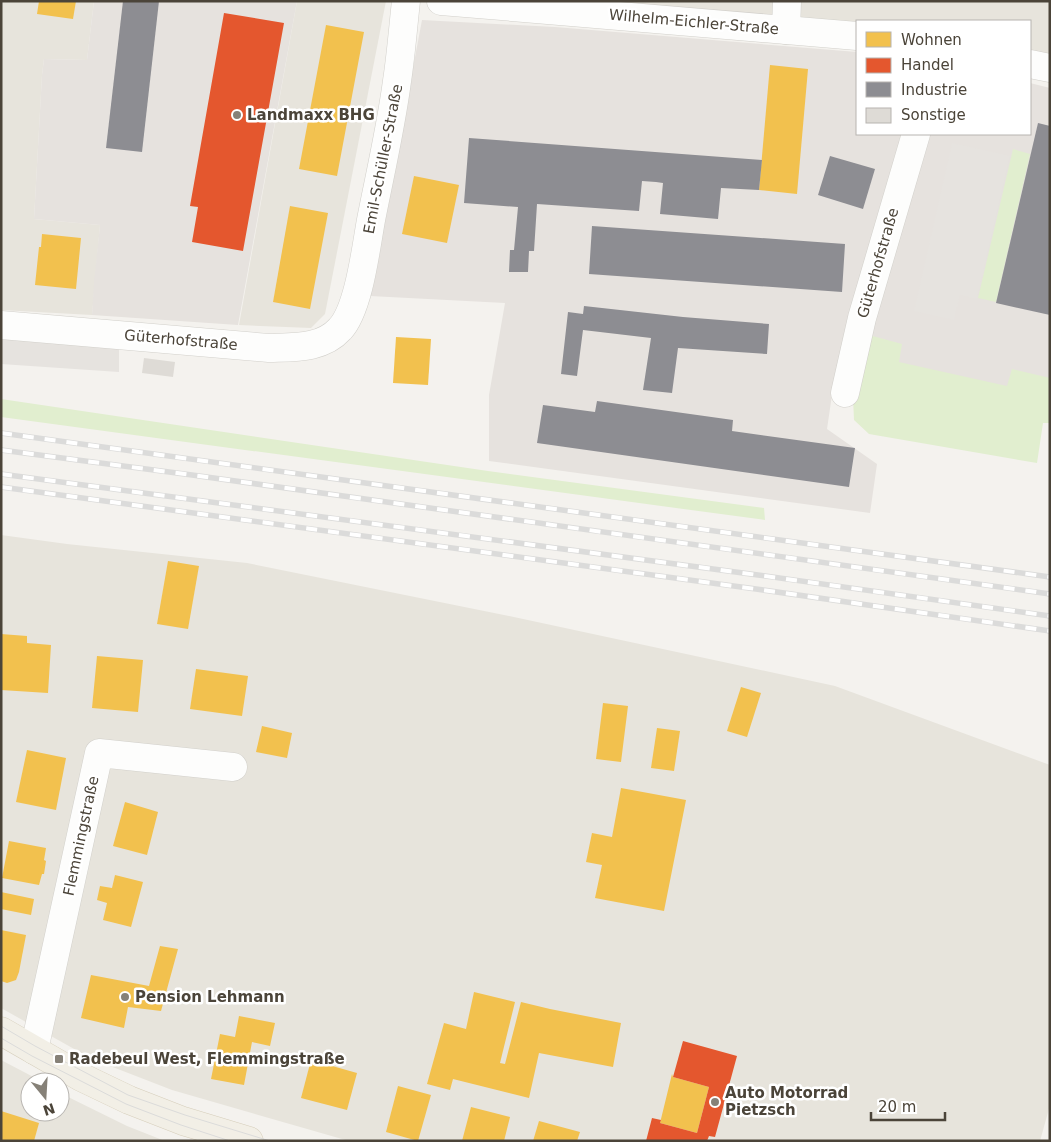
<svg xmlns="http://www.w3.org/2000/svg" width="1051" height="1142" font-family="'DejaVu Sans',sans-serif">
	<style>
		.residential { fill: #e7e4dc }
		.industrial { fill: #e6e2de }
		.green { fill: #e1eecf }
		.parking { fill: #e6e3df }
		.homes { fill: #f2c14e }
		.shops { fill: #e4572e }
		.industry { fill: #8d8d92 }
		.building { fill: #dedbd6 }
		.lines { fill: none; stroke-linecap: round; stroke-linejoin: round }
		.minor-casing { stroke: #d2d0cb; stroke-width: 29 }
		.major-casing { stroke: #d6cebb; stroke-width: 29 }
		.minor { stroke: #fdfdfc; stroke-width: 28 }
		.major { stroke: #f2efe6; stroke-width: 28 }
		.tram { stroke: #dbdbda; stroke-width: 1 }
		.rail-casing { stroke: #dbdbda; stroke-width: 5.5 }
		.rail { stroke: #fff; stroke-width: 4; stroke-dasharray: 11; stroke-linecap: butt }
		.poi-dot { fill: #868178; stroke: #fff; stroke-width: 2 }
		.labels { text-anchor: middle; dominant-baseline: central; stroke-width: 5; stroke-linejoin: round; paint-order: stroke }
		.street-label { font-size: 15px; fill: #4b4439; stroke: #fff }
		.poi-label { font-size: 15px; font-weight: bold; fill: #4b4439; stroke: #fff; text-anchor: start }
	</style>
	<rect width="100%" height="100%" fill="#f4f2ee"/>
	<!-- residential -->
	<g class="residential">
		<path d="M1,1H94L87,60L44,59L42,75L34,219L100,225L92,315L1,310Z"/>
		<path d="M297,1H386L325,314L311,328L239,325Z"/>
		<path d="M599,1H1050V54L1030,50V21H857V25Z"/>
		<path d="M1,535L67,544L247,563L504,615L835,686L1050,765V1105L1040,1141H349L172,1090L92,1059L1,1008Z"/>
		<path d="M1,1060L43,1082H30V1112H60V1093L127,1126L165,1141H1Z"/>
	</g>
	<!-- industrial -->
	<g class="industrial">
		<path d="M94,1H297L238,325L92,315L94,282L100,225L34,219L42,75L44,59L87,60Z"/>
		<path d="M422,20L555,27L857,52V134H1030V83L1050,88V413L832,395L827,429L877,464L870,513L489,461V395L505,303L370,296Z"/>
	</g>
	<!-- green -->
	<g class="green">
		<path d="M1013,149L1030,154L996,302L978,298Z"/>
		<path d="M869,335L902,344L899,362L1007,386L1012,369L1050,378V423H1043L1037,463L869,434L854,420L853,398Z"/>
		<path d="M1,399L488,471L764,508L765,520L1,417Z"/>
	</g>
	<!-- parking -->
	<g class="parking">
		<path d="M952,143L1010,156L977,299L960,295L954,320L914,311Z"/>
		<path d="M1,339L119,348V372L1,364Z"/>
	</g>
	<!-- homes -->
	<g class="homes">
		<path d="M39,1H76L73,19L37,14Z"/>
		<path d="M326,25L364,32L337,176L299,169Z"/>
		<path d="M770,65L808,69L797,194L759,190Z"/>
		<path d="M414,176L459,185L447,243L402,234Z"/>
		<path d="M290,206L328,213L310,309L273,302Z"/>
		<path d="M42,234L81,238L76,289L35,285L39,247H41Z"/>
		<path d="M396,337L431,339L428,385L393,383Z"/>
		<path d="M168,561L199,566L188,629L157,624Z"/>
		<path d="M1,634L27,636V643L51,645L48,693L1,690Z"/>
		<path d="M97,656L143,660L138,712L92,708Z"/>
		<path d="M196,669L248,676L242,716L190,709Z"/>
		<path d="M741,687L761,693L747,737L727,731Z"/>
		<path d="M603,703L628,706L621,762L596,759Z"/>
		<path d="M262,726L292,733L287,758L256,752Z"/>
		<path d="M657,728L680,731L674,771L651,768Z"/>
		<path d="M27,750L66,758L56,810L16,802Z"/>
		<path d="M621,788L686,800L664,911L595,898L602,865L586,862L592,833L612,837Z"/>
		<path d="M125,802L158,812L147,855L113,846Z"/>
		<path d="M9,841L46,848L44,860L46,861L44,874H42L39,885L2,878Z"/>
		<path d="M115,875L143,882L131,927L103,920L107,903L97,900L100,886L112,888Z"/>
		<path d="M1,892L34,899L31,915L1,909Z"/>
		<path d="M1,930L26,935L19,972L16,980L7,983L1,981Z"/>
		<path d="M160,946L178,949L161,1011L128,1007L124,1028L81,1018L91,975L149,986Z"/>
		<path d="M474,992L515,1002L500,1063L505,1064L521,1002L550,1009L621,1023L613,1067L539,1053L529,1098L453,1079L450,1090L427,1084L444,1023L466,1029Z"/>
		<path d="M239,1016L275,1023L270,1046L252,1042L244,1085L211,1079L220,1034L235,1037Z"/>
		<path d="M311,1060L357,1073L347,1110L301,1098Z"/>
		<path d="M672,1074L673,1077L709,1087L697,1133L660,1123Z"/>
		<path d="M398,1086L431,1095L418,1141L386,1132Z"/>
		<path d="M471,1107L510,1117L504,1141H462Z"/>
		<path d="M1,1111L39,1123L34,1141H1Z"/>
		<path d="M539,1121L580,1132L577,1141H533Z"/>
	</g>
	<!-- shops -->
	<g class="shops">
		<path d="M224,13L284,23L243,251L192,242L198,207L190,206Z"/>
		<path d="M683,1041L737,1056L715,1137L709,1136L707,1141H646L652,1118L661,1120L660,1123L697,1133L709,1087L673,1077Z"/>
	</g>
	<!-- industry -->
	<g class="industry">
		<path d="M123,1H159L142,152L106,148Z"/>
		<path d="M1038,123L1050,126V315L996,303Z"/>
		<path d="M469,138L762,160L759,190L721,188L718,219L660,214L663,183L656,182L642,181L639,211L537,204L534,251H529L528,272H509L510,250H514L518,207L464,203Z"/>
		<path d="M830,156L875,169L863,209L818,195Z"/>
		<path d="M592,226L845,244L842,292L589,274Z"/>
		<path d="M584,306L683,317L769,324L767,354L678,348L672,393L643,390L651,338L583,330L577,376L561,374L568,312L583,314Z"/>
		<path d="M597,401L733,420L732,431L855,448L849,487L537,443L543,405L595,412Z"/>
	</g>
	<!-- building -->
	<path class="building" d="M144,358L175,362L173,377L142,373Z"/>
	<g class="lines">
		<defs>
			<g id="minor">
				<path d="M441,1L857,36"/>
				<path d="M786,30L787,1"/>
				<path d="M1030,64L1050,68"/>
				<path d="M1,325L269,348C294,347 322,349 340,329C359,309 366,247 371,220C380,174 391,127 397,81C401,55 403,28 406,1"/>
				<path d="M845,393L862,318L916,134"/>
				<path d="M34,1050L99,753L233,767"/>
			</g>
			<path id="major" d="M1,1031L81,1077L129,1100L183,1121L249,1141"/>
		</defs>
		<!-- minor casing -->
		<use href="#minor" class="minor-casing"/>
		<!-- major casing -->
		<use href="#major" class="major-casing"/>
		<!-- minor -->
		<use href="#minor" class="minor"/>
		<!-- major -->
		<use href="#major" class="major"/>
		<!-- tram -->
		<g class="tram">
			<path d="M1,1026L35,1046L128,1095L185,1115L270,1141"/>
			<path d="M1,1038L32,1056L126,1104L181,1125L230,1141"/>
		</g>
		<defs>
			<g id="rail">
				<path d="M1,433L1050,577"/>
				<path d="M1,450L192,475L1050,594"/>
				<path d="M1,474L758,575L1050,616"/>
				<path d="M1,487L756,589L1050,631"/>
			</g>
		</defs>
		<!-- rail casing -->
		<use href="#rail" class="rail-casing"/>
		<!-- rail -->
		<use href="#rail" class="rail"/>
	</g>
	<!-- markers -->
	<g class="poi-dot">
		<circle cx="237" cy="115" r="5"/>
		<circle cx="125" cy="997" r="5"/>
		<rect x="54" y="1054" width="10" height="10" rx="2.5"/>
		<circle cx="715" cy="1102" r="5"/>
	</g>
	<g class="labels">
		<!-- street labels -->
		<g class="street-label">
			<text transform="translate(694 22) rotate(5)">Wilhelm-Eichler-Straße</text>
			<text transform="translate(383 159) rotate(-79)">Emil-Schüller-Straße</text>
			<text transform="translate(878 263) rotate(-74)">Güterhofstraße</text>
			<text transform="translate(181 340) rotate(5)">Güterhofstraße</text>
			<text transform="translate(81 836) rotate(-78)">Flemmingstraße</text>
		</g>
		<!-- poi labels -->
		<g class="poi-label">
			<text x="247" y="115">Landmaxx BHG</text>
			<text x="135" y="997">Pension Lehmann</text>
			<text x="69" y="1059">Radebeul West, Flemmingstraße</text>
			<text x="725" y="1093">Auto Motorrad<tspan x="725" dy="17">Pietzsch</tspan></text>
		</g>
	</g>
	<!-- border -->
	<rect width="1051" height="1142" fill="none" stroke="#4b4439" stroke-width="5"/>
	<!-- legend -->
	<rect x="856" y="20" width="175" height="115" fill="#ffffff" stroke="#b7b4b0"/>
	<rect x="866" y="32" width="25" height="15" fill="#f2c14e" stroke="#b7b4b0"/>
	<text x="901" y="45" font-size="15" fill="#4b4439">Wohnen</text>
	<rect x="866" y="58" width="25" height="15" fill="#e4572e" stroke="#b7b4b0"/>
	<text x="901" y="70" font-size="15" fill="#4b4439">Handel</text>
	<rect x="866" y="82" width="25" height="15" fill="#8d8d92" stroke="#b7b4b0"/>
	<text x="901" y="95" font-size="15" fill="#4b4439">Industrie</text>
	<rect x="866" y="108" width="25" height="15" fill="#dedbd6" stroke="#b7b4b0"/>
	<text x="901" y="120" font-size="15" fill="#4b4439">Sonstige</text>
	<!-- north arrow -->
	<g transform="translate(45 1097) rotate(162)"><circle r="24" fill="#ffffff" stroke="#b7b4b0"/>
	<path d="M0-4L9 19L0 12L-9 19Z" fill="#868178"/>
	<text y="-8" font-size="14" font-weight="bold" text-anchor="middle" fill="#4b4439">N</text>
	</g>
	<!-- scale -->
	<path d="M871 1112v8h74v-8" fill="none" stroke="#4b4439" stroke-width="2.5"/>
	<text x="878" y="1112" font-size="15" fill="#4b4439" stroke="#ffffff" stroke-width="4" paint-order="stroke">20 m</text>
</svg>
